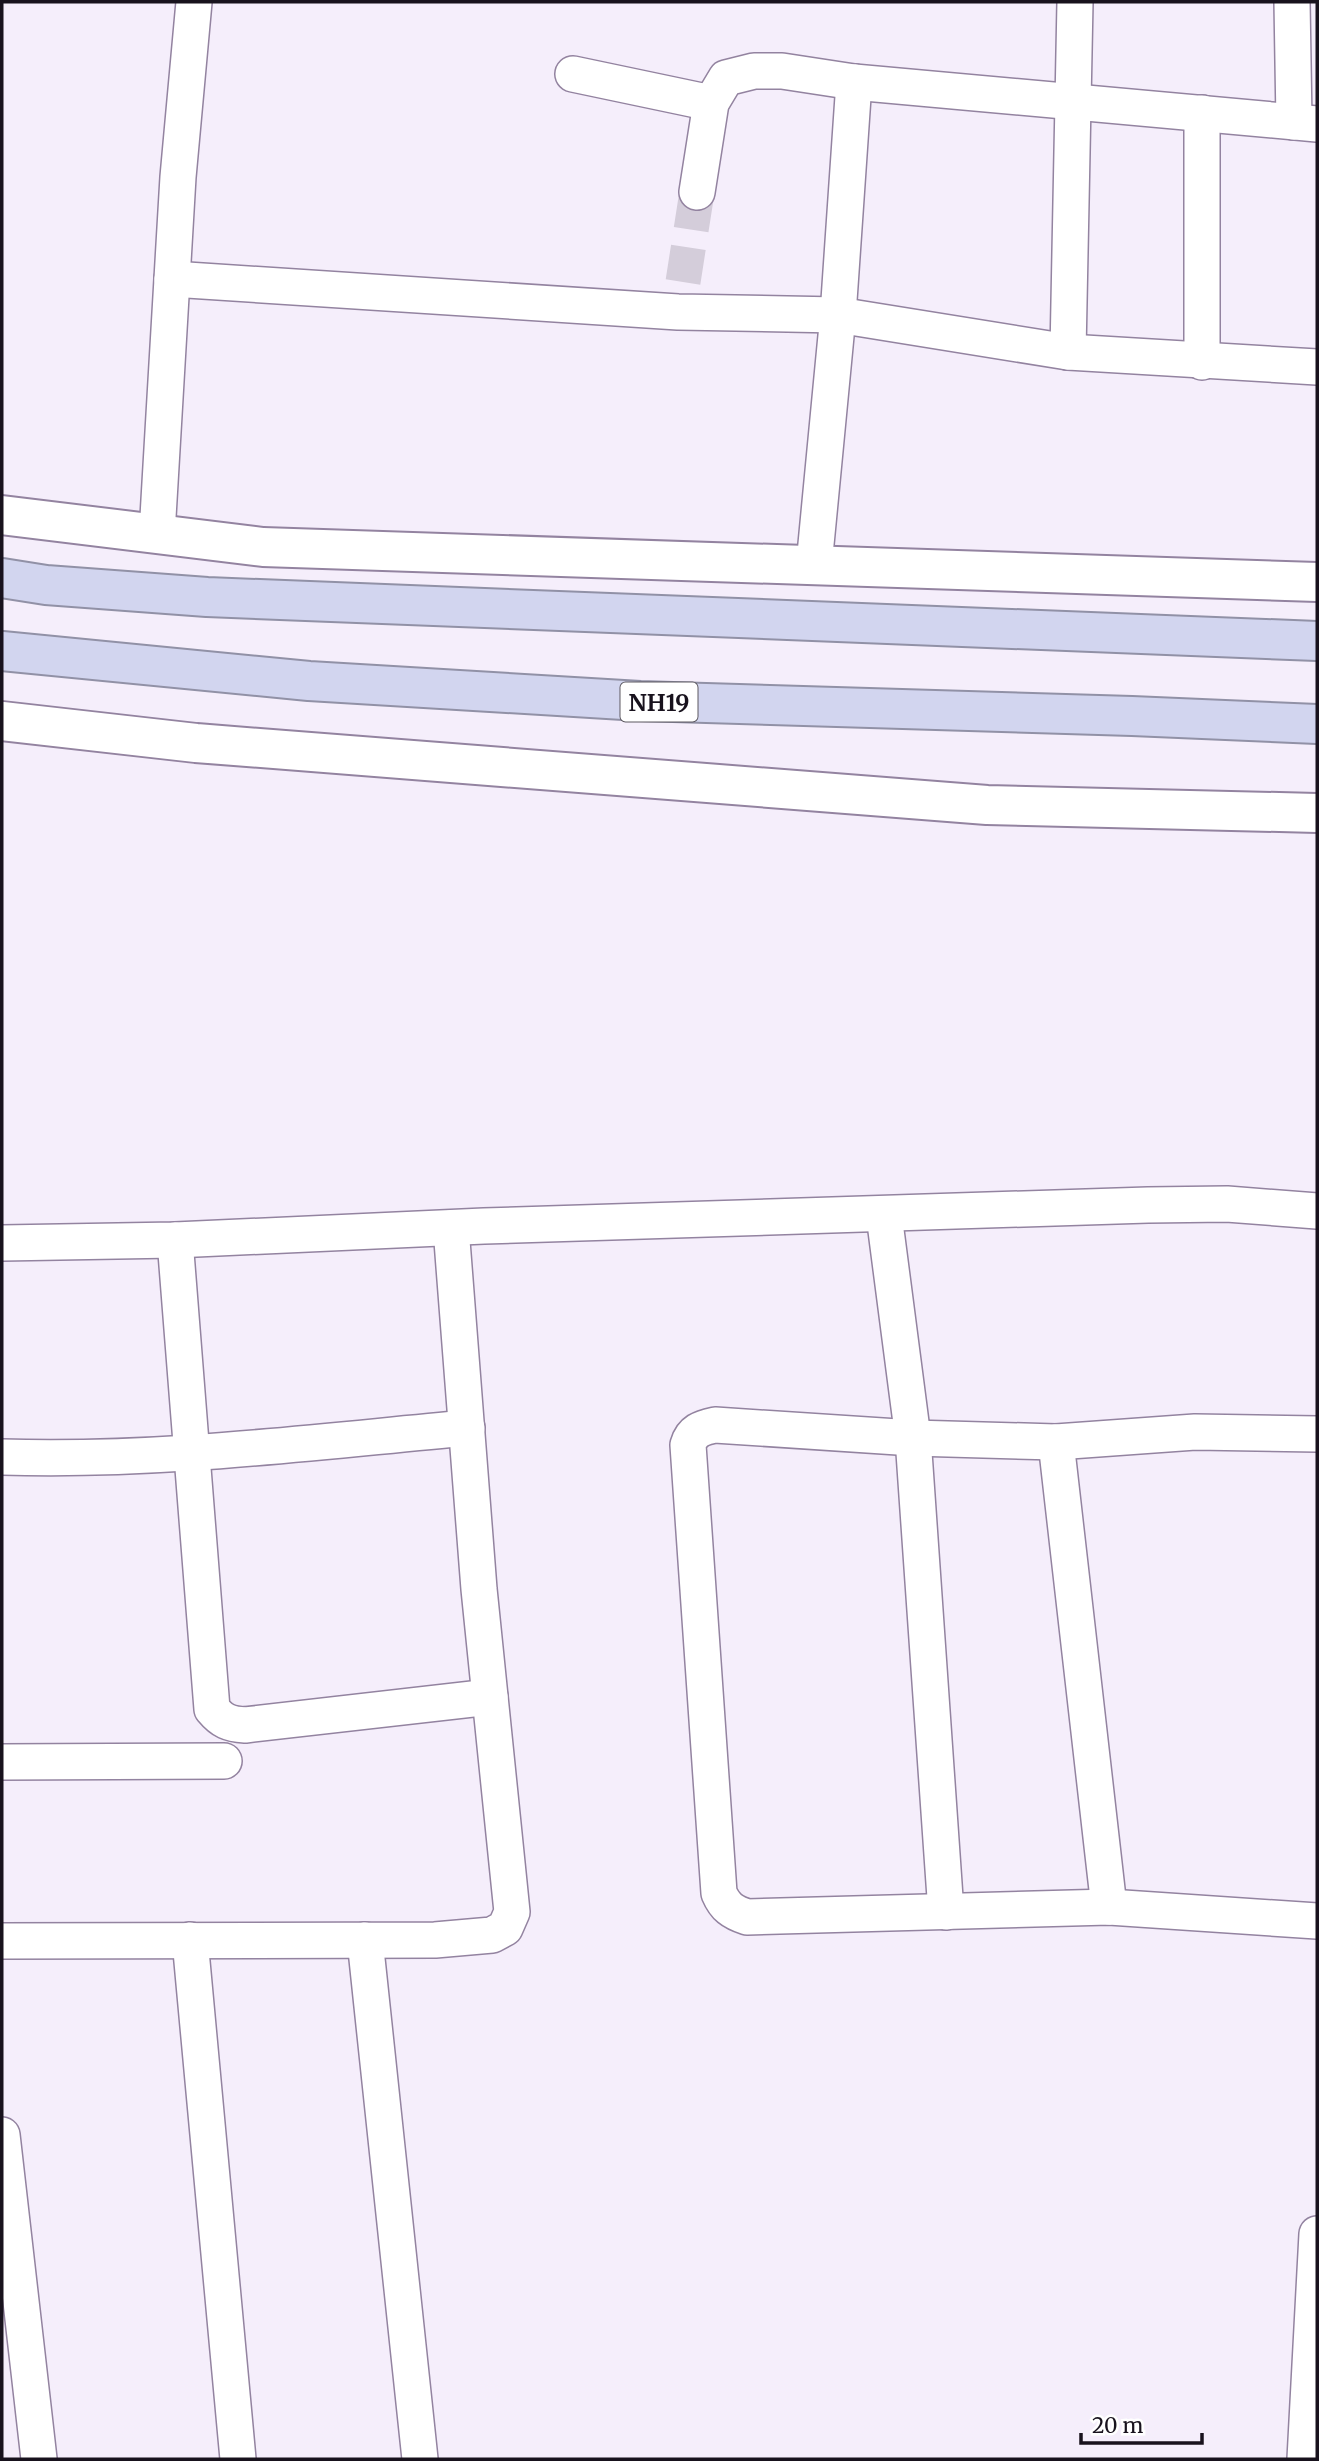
<svg xmlns="http://www.w3.org/2000/svg" width="1319" height="2461" font-family="Merriweather,serif">
	<style>
		.lines { fill: none; stroke-linecap: round; stroke-linejoin: round }
		.street-tunnel { stroke: #d4cdda; stroke-width: 35; stroke-dasharray: 35 18; stroke-linecap: butt }
		.street-casing { stroke: #9383a0; stroke-width: 38 }
		.secondary-casing { stroke: #9383a0; stroke-width: 42 }
		.highway-casing { stroke: #9191a6; stroke-width: 42 }
		.street { stroke: #fff; stroke-width: 35 }
		.secondary { stroke: #fff; stroke-width: 38 }
		.highway { stroke: #d2d5ef; stroke-width: 38 }
		.labels { text-anchor: middle; dominant-baseline: central; stroke-width: 5; stroke-linejoin: round; paint-order: stroke }
		.shield { fill: #fff; stroke: #5d5961; stroke-width: 2 }
		.shield-label { font-size: 23px; font-weight: bold; fill: #18121d }
	</style>
	<rect width="100%" height="100%" fill="#f5eefb"/>
	<g class="lines">
		<!-- street-tunnel -->
		<path class="street-tunnel" d="M683,282L697,192"/>
		<defs>
			<g id="street">
				<path d="M1292,2L1294,122"/>
				<path d="M573,74L711,103"/>
				<path d="M1202,113V362"/>
				<path d="M697,192L711,103L726,78L754,71H782L854,82L1317,124"/>
				<path d="M172,279L678,312L838,315L1068,352L1317,367"/>
				<path d="M1068,352L1075,2"/>
				<path d="M157,534L178,177L194,2"/>
				<path d="M814,565L838,315L854,82"/>
				<path d="M884,1215L913,1438L946,1912"/>
				<path d="M175,1240L212,1709C222,1721 229,1724 245,1725L490,1697"/>
				<path d="M2,1243L175,1240L484,1226L1148,1205L1227,1204L1317,1211"/>
				<path d="M1317,1434L1195,1432L1056,1442L913,1438L715,1425C701,1428 692,1431 688,1445L719,1893C725,1907 732,1912 747,1917L1109,1907L1317,1921"/>
				<path d="M1056,1442L1109,1907"/>
				<path d="M2,1457C157,1462 312,1442 467,1428"/>
				<path d="M2,1762L224,1761"/>
				<path d="M190,1940L238,2459"/>
				<path d="M365,1940L420,2459"/>
				<path d="M2,1941L435,1940L492,1935L505,1928L512,1912L479,1589L451,1228"/>
				<path d="M2,2135L39,2459"/>
				<path d="M1305,2459L1317,2234"/>
			</g>
			<g id="secondary">
				<path d="M2,515L263,547L1317,582"/>
				<path d="M2,721L196,743L987,805L1317,813"/>
			</g>
			<g id="highway">
				<path d="M2,578L46,585L207,597L1317,641"/>
				<path d="M2,651L309,681L640,701L1132,716L1317,724"/>
			</g>
		</defs>
		<!-- street casing -->
		<use href="#street" class="street-casing"/>
		<!-- secondary casing -->
		<use href="#secondary" class="secondary-casing"/>
		<!-- highway casing -->
		<use href="#highway" class="highway-casing"/>
		<!-- street -->
		<use href="#street" class="street"/>
		<!-- secondary -->
		<use href="#secondary" class="secondary"/>
		<!-- highway -->
		<use href="#highway" class="highway"/>
	</g>
	<g class="labels">
		<!-- shield labels -->
		<rect class="shield" x="620.5" y="682.5" width="77" height="39" rx="5"/>
		<g class="shield-label">
			<text x="659" y="702">NH19</text>
		</g>
	</g>
	<!-- border -->
	<rect width="1319" height="2461" fill="none" stroke="#18121d" stroke-width="7"/>
	<!-- scale -->
	<path d="M1081 2433v10h121v-10" fill="none" stroke="#18121d" stroke-width="3.5"/>
	<text x="1092" y="2433" font-size="21" fill="#18121d" stroke="#ffffff" stroke-width="5" paint-order="stroke">20 m</text>
</svg>
